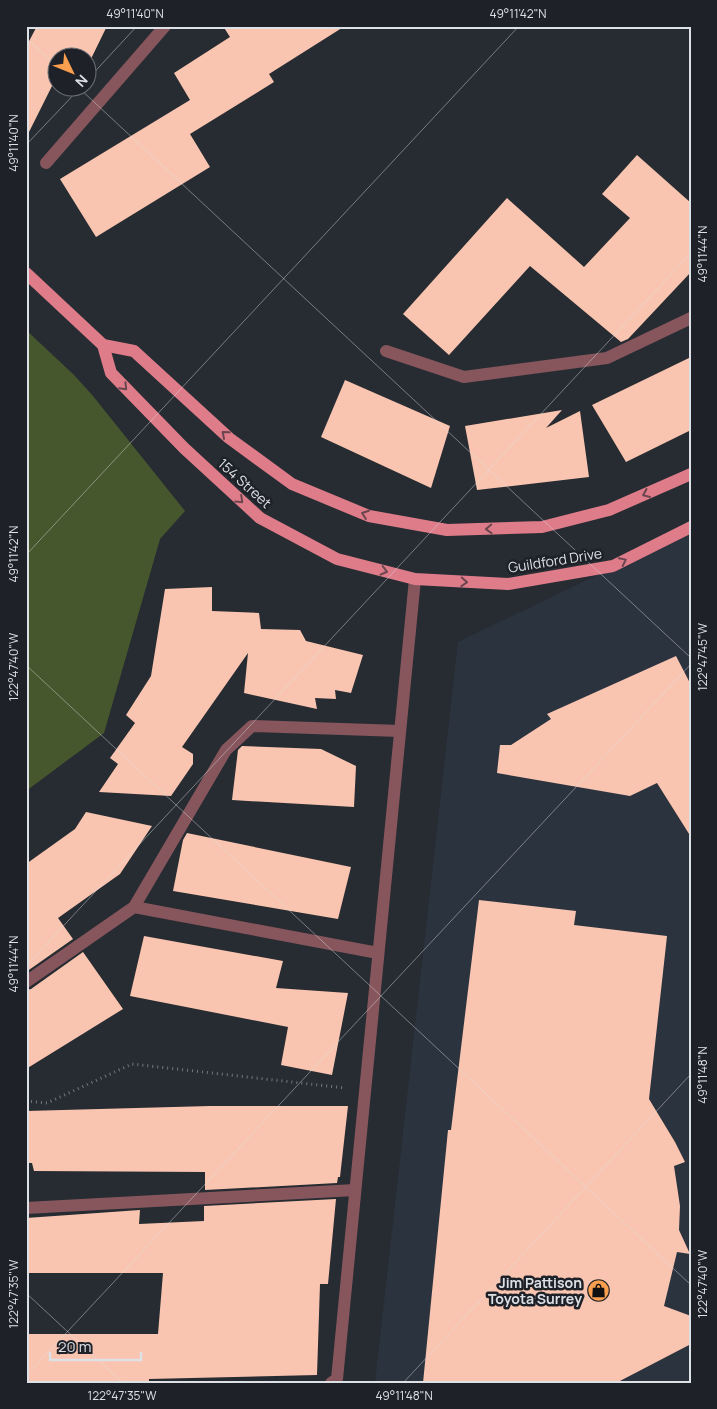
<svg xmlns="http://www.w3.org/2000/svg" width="717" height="1409" font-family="Manrope,sans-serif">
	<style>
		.built { fill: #2b333f }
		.green { fill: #46572d }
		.building { fill: #fac5b0 }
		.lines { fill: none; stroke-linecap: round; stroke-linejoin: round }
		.path { stroke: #73777d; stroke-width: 3; stroke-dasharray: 1 4; stroke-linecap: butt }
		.minor { stroke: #86565c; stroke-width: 12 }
		.major { stroke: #df7c8a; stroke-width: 12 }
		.oneway { stroke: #6b464f }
		.ticks { fill: none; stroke: #dde0e4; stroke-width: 1; stroke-opacity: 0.45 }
		.labels { text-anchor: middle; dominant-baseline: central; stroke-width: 5; stroke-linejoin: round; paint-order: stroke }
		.street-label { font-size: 14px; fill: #dde0e4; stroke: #1e2228 }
		.poi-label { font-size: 14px; font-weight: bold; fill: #dde0e4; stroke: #1e2228; text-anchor: end }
		.neatline { fill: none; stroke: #dde0e4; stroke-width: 2 }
		.ticks-label { font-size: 12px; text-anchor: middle; fill: #dde0e4 }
	</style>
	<rect width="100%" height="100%" fill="#272c32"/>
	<!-- built -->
	<path class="built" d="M691,530V1383H375L458,642Z"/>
	<!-- green -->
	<path class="green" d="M26,330L73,374L93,396L185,511L160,539L104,733L26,791Z"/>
	<!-- building -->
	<g class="building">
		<path d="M37,26H107L88,65V58H58V86L53,84L26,138V47Z"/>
		<path d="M223,26H345L269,74L274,82L190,134L210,167L96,237L60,179L190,100L174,73L230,37Z"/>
		<path d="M637,155L691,203V272L628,339L621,342L530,266L449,355L403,314L507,198L584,267L630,218L602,194Z"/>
		<path d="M691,357V430L626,462L592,405Z"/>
		<path d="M345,380L450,426L431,488L321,437Z"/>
		<path d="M562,410L546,428L580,411L589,477L477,490L465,426Z"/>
		<path d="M212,587V611L259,613L261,629L300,630L306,641L363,655L351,693L335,690L336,699L315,698L317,709L244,693L248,653L182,747L193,754V764L171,796L99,792L118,764L110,758L135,723L126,715L151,676L165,589Z"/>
		<path d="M676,656L691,685V837L657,783L630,796L497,773L500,745H511L551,719L547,714Z"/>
		<path d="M242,746L321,749L356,766L354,807L232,800L238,750Z"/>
		<path d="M86,812L152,826L120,874L58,918L73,939L26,972V864L75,829Z"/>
		<path d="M187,833L351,867L338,919L173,891L183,840Z"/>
		<path d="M479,900L576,911L574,925L667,936L649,1099L675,1142L685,1162L674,1166L680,1206L679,1230L690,1254L677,1252L664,1306L691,1316V1344L616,1383H423L448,1130H451Z"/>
		<path d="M144,936L283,961L276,988L348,993L332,1075L281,1065L288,1027L130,996Z"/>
		<path d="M83,952L123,1009L26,1069V990L31,989Z"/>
		<path d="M210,1106H348L340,1177H338L337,1183L205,1190V1172L34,1171L32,1163H26V1111Z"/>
		<path d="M336,1199L328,1284H320L317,1375L149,1379V1383H26V1334H158L163,1273H26V1218L140,1210L139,1224L204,1221V1206Z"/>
	</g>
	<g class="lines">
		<!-- path -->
		<path class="path" d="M26,1101L47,1103L132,1064L345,1088"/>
		<!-- minor -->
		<g class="minor">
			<path d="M46,163L165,26"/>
			<path d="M386,351L464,377L607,358L691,318"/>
			<path d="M134,907L378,953"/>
			<path d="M26,982L134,907L226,750L252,726L400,731"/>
			<path d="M26,1208L355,1190"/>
			<path d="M331,1383L337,1379L415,579"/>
		</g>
		<!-- major -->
		<g class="major">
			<path d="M26,273L103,345L111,373L184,448L260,518L337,559L415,579L508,584L613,566L691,527"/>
			<path d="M103,345L134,351L229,438L292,484L369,516L447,530L542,527L609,510L691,474"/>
		</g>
	</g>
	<!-- one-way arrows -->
	<defs><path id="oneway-chevron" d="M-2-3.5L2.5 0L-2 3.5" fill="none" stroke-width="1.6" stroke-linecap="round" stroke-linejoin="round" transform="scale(1.25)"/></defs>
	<g class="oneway">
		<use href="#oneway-chevron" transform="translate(124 387) rotate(46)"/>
		<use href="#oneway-chevron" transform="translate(225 434) rotate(-139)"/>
		<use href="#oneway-chevron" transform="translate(646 494) rotate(156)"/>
		<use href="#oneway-chevron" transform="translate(240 500) rotate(43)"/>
		<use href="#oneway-chevron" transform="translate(365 514) rotate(-160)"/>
		<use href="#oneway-chevron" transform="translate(489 529) rotate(178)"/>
		<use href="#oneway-chevron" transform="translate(623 561) rotate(-26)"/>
		<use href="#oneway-chevron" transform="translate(384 571) rotate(14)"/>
		<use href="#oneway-chevron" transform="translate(464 582) rotate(3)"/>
	</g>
	<!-- ticks -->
	<path class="ticks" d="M686,26L691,31M26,38L58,67M88,79L137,26M79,88L691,658M26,145L80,88M26,555L519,26M26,665L691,1285M26,966L691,253M26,1293L123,1383M26,1376L691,664M403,1383L691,1074"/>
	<!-- icons -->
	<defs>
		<symbol id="shop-disc" viewBox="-11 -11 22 22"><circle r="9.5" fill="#fa9f50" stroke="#1e2228"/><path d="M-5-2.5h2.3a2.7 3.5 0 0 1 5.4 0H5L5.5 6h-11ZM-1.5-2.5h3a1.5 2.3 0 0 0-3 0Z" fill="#111"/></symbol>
	</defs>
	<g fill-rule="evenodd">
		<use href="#shop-disc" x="586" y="1278" width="25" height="25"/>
	</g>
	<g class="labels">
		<!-- street labels -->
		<g class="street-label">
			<text transform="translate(245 483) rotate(42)">154 Street</text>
			<text transform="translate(555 560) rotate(-9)">Guildford Drive</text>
		</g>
		<!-- poi labels -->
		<g class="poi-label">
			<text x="582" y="1282">Jim Pattison<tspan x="582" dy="16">Toyota Surrey</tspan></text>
		</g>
	</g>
	<!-- border -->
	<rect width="717" height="1409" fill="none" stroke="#1e2228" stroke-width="55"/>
	<!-- north arrow -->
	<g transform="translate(72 72) rotate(133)"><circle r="24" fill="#1e2228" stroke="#6a6e73"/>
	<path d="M0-4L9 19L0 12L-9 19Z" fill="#fa9f50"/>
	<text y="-8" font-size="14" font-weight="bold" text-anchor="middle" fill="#dde0e4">N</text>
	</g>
	<!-- scale -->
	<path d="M50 1352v8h91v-8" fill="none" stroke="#dde0e4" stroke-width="2.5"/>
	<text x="58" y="1352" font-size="15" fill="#dde0e4" stroke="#1e2228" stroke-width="4" paint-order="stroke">20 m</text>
	<rect x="28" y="28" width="662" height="1354" class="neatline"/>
	<g class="ticks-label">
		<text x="135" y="18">49°11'40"N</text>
		<text x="518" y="18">49°11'42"N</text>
		<text transform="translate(14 143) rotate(-90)" y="4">49°11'40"N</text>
		<text transform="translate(703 254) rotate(-90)" y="4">49°11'44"N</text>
		<text transform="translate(14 554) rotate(-90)" y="4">49°11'42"N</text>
		<text transform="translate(703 657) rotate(-90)" y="4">122°47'45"W</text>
		<text transform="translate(14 667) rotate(-90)" y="4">122°47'40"W</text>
		<text transform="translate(14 964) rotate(-90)" y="4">49°11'44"N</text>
		<text transform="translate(703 1075) rotate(-90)" y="4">49°11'48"N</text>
		<text transform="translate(703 1284) rotate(-90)" y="4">122°47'40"W</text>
		<text transform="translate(14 1294) rotate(-90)" y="4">122°47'35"W</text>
		<text x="122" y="1400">122°47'35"W</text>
		<text x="404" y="1400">49°11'48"N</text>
	</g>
</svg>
